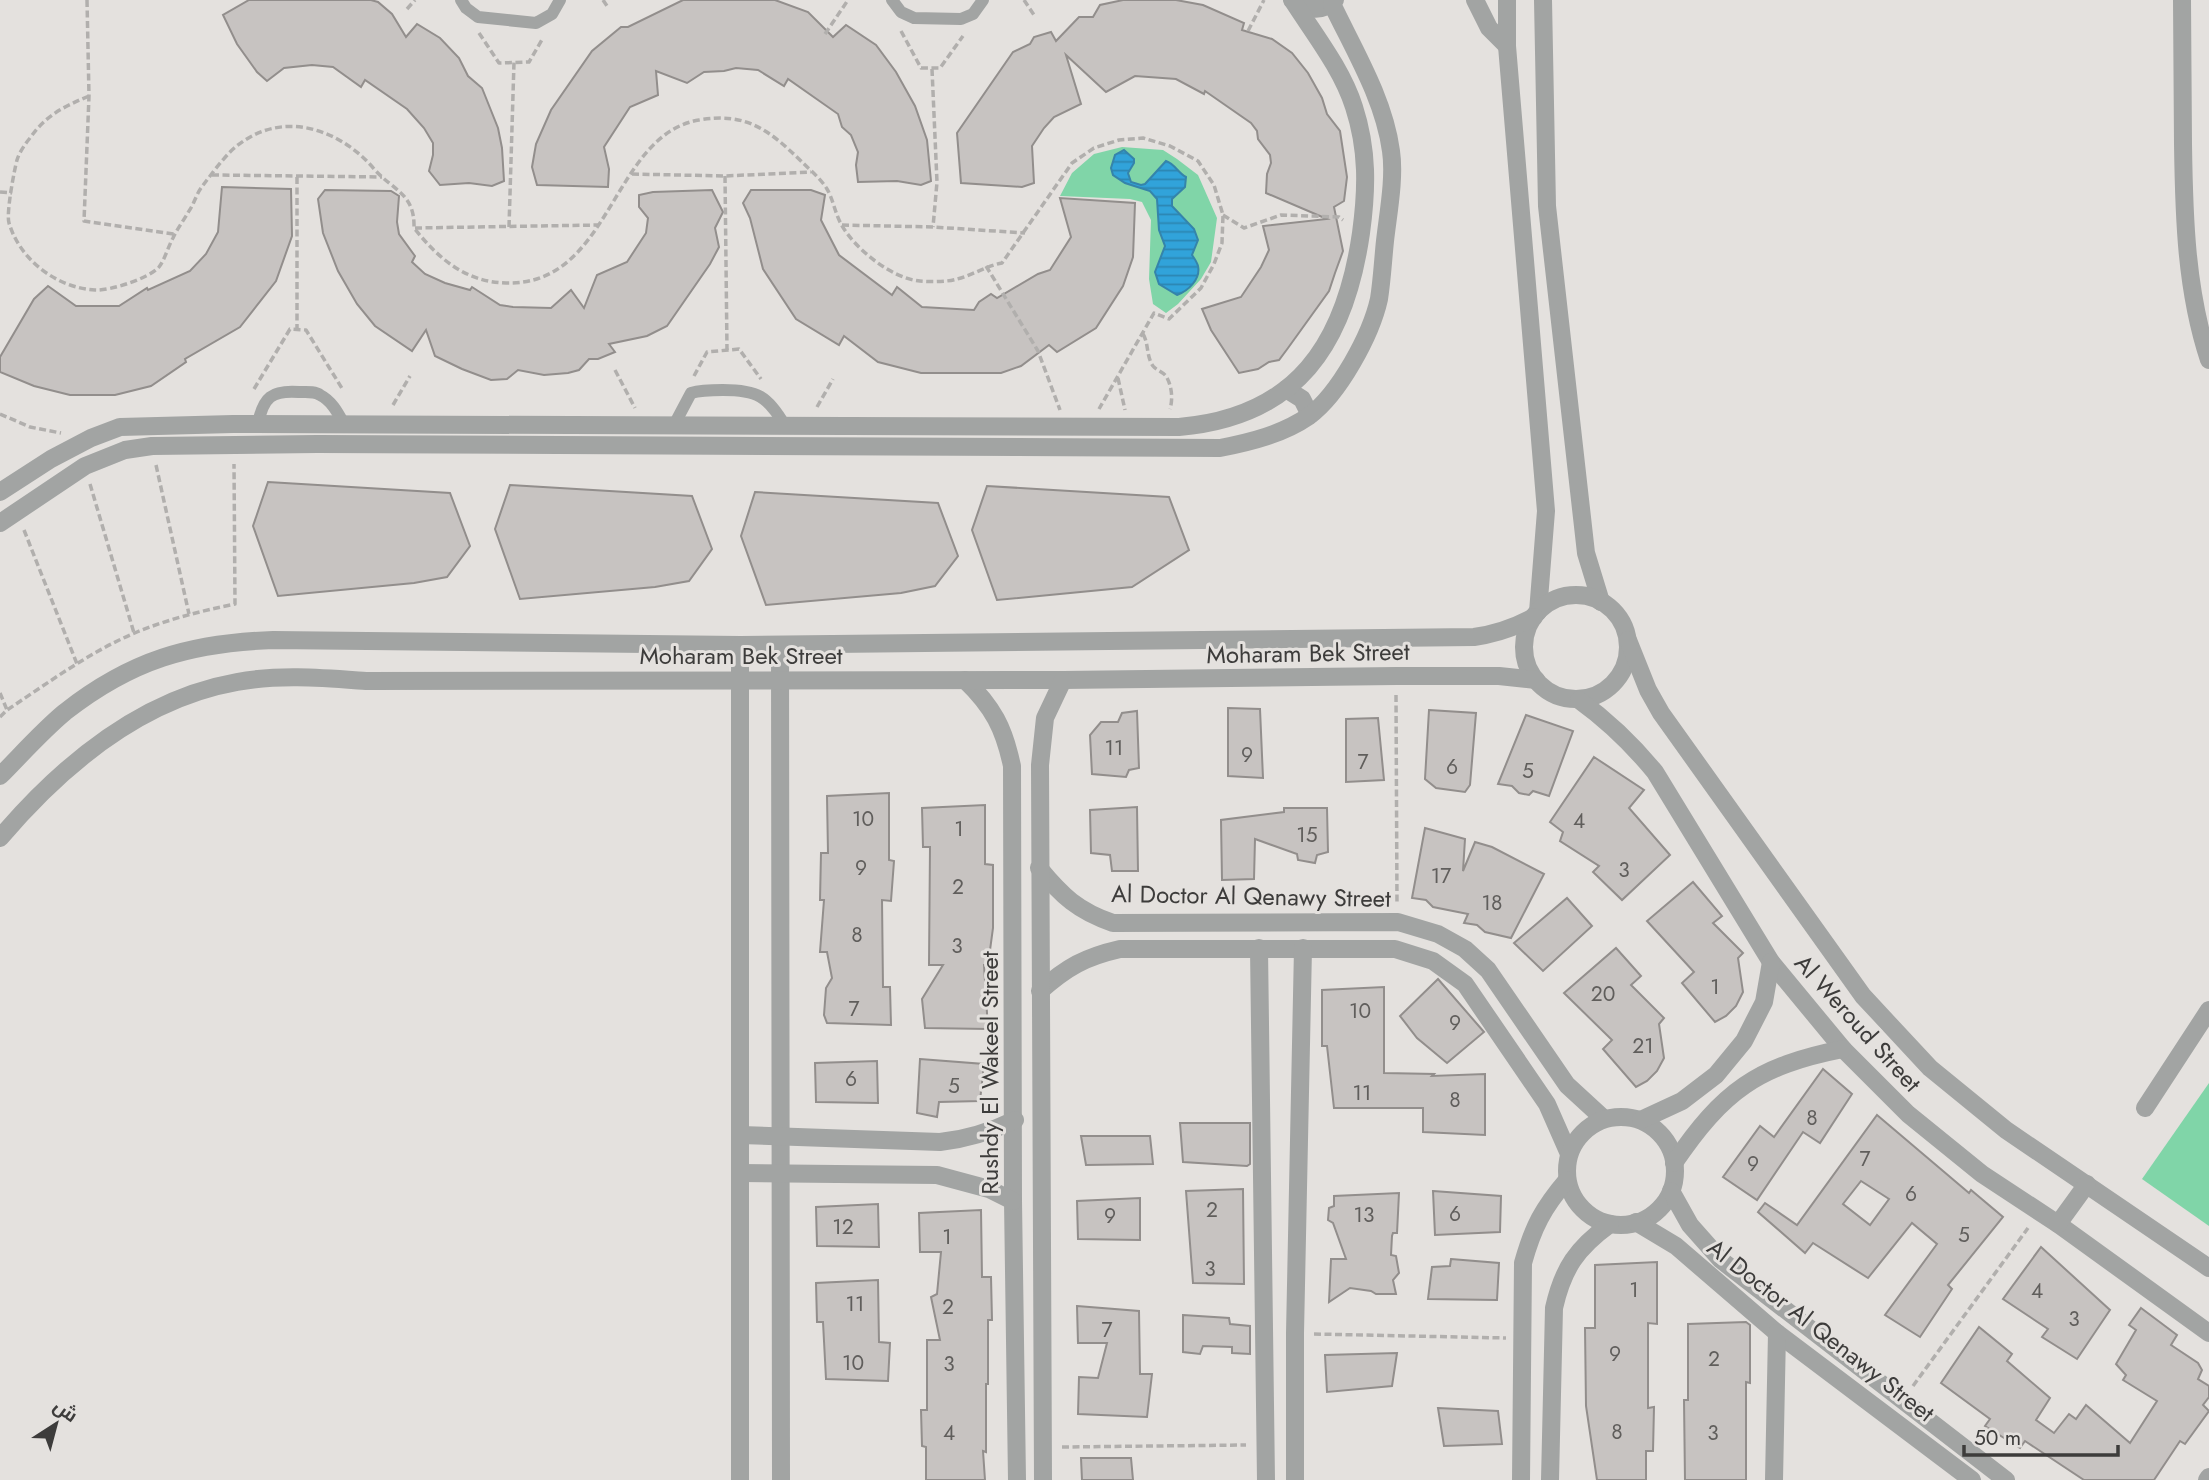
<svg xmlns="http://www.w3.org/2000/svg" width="2209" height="1480" font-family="Jost,Cairo,sans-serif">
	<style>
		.green { fill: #80d5a8 }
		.water { fill: url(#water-rules); stroke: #3584aa; stroke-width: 2 }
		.building { fill: #c7c3c1; stroke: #928e8c; stroke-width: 2; fill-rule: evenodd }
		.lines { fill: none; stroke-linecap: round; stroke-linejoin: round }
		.path { stroke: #b1afad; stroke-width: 3.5; stroke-dasharray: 7 3.5; stroke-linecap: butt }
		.lane { stroke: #a2a4a3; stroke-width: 12 }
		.street { stroke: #a2a4a3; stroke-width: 18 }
		.labels { text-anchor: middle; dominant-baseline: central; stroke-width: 6; stroke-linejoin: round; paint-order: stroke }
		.number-label { font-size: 21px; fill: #605e5c }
		.street-label { font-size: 24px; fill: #3d3c3b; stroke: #e4e1de }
	</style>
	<defs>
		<pattern id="water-rules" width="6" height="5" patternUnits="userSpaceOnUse" patternTransform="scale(1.75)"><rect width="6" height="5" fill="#31a3da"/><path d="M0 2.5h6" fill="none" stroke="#2b86b2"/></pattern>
	</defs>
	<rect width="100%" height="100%" fill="#e4e1de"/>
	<!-- green -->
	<g class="green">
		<path d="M1122,147L1163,150L1177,159L1198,175L1217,218L1211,262L1201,279L1178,304L1166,313L1153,304L1149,279L1151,220L1142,202L1130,199L1060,196L1072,173L1094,154Z"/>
		<path d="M2209,1083V1226L2142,1179Z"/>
	</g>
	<!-- water -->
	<path class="water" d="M1124,150L1134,159V163L1128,173L1131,182L1141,185L1145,184L1166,161C1175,164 1178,173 1186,177L1185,187L1172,199V206L1194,229L1198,240L1192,255C1194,258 1197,262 1198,266C1201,279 1188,291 1177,295L1159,284L1155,272L1165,246L1159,230L1157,199L1150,191L1125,183L1113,175L1111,168L1115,155Z"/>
	<!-- building -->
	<g class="building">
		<path d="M249,0H371L378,2L392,14L406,37L417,24L440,38L459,58L468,76L482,88L498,128L502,148L504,181L492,186L469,183L440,185L429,171L433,155V143L424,128L407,109L365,80L361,87L333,67L312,65L284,68L267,81L257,72L237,44L223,15Z"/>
		<path d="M683,0H775L808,12L833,37L846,25L876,45L896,72L915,106L927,140L931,181L921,185L897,181L858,182L856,165L858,152L851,135L842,127L838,114L788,79L784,86L758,70L736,68L724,71L704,72L687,83L656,71L658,95L630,107L604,147L609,169L608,187L537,185L532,167L536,144L551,110L592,51L621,27H628Z"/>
		<path d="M1123,0H1176L1203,5L1244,23L1242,30L1272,39L1292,53L1308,73L1322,98L1327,114L1340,131L1347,177L1344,201L1334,207L1343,251L1335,273L1329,291L1288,348L1279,360L1269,362L1258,369L1239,373L1211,330L1202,309L1241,297L1261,267L1269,250L1263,226L1327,219L1266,193L1267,174L1271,163L1270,155L1258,139L1257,131L1251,123L1205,91L1204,94L1176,79L1135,76L1106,92L1066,55L1081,104L1054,117L1044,128L1032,146L1034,183L1022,187L961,183L957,133L1013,52L1030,44L1034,37L1051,32L1056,41L1079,17H1093L1100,5Z"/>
		<path d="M222,187L291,189L292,236L276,281L240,327L185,359L186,362L151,386L115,395H70L34,386L0,372V357L34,299L48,286L76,306H119L147,288L148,290L190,271L206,254L218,232Z"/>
		<path d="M325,190L391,191L399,196L397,222L399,234L415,256L412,262L425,274L445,283L470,290L472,287L500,305L513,307L551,308L571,290L584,308L597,275L627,262L646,233L648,218L639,207V195L653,192L712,190L723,212L715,228L719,247L710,264L667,326L647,336L609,344L615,352L598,359H589L579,370L568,373L544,375L518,370L507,379L491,380L462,369L435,356L426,330L412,351L375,326L357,304L338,271L323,233L318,199Z"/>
		<path d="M751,190H811L825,195L821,220L839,255L892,295L897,287L922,307L974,310L979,302L991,294L997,298L1038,274L1050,270L1071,237L1060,198L1135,203L1133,257L1123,286L1096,328L1057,352L1049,345L1021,366L1001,373H921L878,362L844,336L839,345L796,319L763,269L750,218L743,203Z"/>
		<path d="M268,482L450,493L470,546L447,577L414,583L278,596L253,526Z"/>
		<path d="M510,485L692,496L712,549L689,581L655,587L520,599L495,529Z"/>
		<path d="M987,486L1169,497L1189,550L1132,587L997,600L972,530Z"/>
		<path d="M755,492L938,503L958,556L935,586L901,593L766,605L741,536Z"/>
		<path d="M1228,708L1260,709L1263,778L1228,776Z"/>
		<path d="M1429,710L1476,713L1470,785L1465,792L1436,788L1425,779Z"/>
		<path d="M1137,711L1139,768L1129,770L1126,777L1092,774L1090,735L1101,722H1118L1122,713Z"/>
		<path d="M1526,715L1573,731L1549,796L1533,791L1529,795L1519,793L1512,786L1498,784Z"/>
		<path d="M1378,718L1384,780L1346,782V719Z"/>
		<path d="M1594,757L1644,790L1629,808L1670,855L1622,900L1593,872L1599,866L1560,841L1563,832L1550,822Z"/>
		<path d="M889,793V860L894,861L891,901L882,900L883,987H890L891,1025L827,1023L824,1015L826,988L832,978L827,952H820L824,900H820L821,853H828L827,796Z"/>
		<path d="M985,805V864L993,865V928L988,965H984L988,1029L925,1028L922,999L943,965H929L930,847H923L922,808Z"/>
		<path d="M1137,807L1138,871H1112L1110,855L1091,853L1090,810Z"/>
		<path d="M1284,808H1327L1328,852L1317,855L1315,863L1298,860L1297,854L1255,839L1254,879L1222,880L1221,820L1284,812Z"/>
		<path d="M1425,828L1465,839L1463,871L1475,842L1492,847L1544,874L1511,938L1485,932L1477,925L1464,923L1468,914L1433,907L1426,900L1412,898Z"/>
		<path d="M1693,882L1722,916L1713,923L1743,953L1738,958L1743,992L1736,1006L1726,1016L1715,1022L1682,983L1694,972L1647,921Z"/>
		<path d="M1567,898L1592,926L1543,971L1514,943Z"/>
		<path d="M1616,948L1641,976L1631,985L1664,1018L1659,1024L1664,1058L1657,1071L1647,1081L1636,1087L1603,1049L1612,1040L1564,993Z"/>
		<path d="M1438,979L1484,1032L1447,1063L1417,1038L1400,1016Z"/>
		<path d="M1384,987V1073L1434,1074L1432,1076L1485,1074V1135L1423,1132V1108H1334L1327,1046H1322V990Z"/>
		<path d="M920,1059L984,1064L980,1101L939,1102L937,1117L917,1113Z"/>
		<path d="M877,1061L878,1103L816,1102L815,1063Z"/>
		<path d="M1823,1069L1852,1094L1820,1143L1803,1132L1757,1200L1723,1177L1760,1126L1774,1137Z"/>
		<path d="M1877,1115L1969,1193L1971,1190L2003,1217L1948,1285L1952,1289L1920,1337L1885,1315L1937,1244L1912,1223L1868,1278L1813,1243L1805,1253L1758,1212L1765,1203L1797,1225ZM1861,1181L1889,1199L1870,1225L1843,1204Z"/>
		<path d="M1180,1123H1250V1164L1247,1166L1183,1162Z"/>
		<path d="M1081,1136H1150L1153,1164L1086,1165Z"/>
		<path d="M1243,1189L1244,1284L1193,1283L1186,1191Z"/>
		<path d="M1433,1191L1501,1196L1500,1232L1435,1235Z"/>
		<path d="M1399,1193L1397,1233H1393L1392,1236L1391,1255L1396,1256L1399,1273L1393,1280L1396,1294H1376L1371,1291L1350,1288L1329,1302L1331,1259H1346L1333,1223L1328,1220L1329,1208L1334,1206V1196Z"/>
		<path d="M1140,1198V1240L1078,1239L1077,1201Z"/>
		<path d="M878,1204L879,1247L817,1246L816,1207Z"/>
		<path d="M981,1210L982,1277H991L992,1320H988V1384H986V1452L983,1451L985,1480H926V1447L922,1446L921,1410H927V1340H940L931,1297L937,1294L941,1252H920L919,1213Z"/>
		<path d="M2041,1247L2110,1310L2077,1359L2042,1337L2048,1329L2003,1299Z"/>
		<path d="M1451,1259L1499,1263L1497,1300L1428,1299L1432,1267L1450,1266Z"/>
		<path d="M1657,1262V1324L1648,1323V1408L1654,1407L1653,1451H1646V1480H1597L1586,1406L1585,1328H1595V1265Z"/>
		<path d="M878,1280L879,1342L890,1343L888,1381L826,1379L823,1322H817L816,1283Z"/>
		<path d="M1077,1306L1139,1311L1140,1374H1152L1147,1417L1078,1414L1079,1377L1098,1378L1107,1343H1078Z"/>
		<path d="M2141,1308L2177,1335L2171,1345L2198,1363L2202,1370L2198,1379L2209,1386V1397L2203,1405L2209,1411L2185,1444L2180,1441L2154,1480H2084L2025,1441L2020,1448L1985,1426L1990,1419L1941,1383L1979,1327L2012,1354L2007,1361L2050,1398L2036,1420L2054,1433L2069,1414L2076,1419L2086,1405L2130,1443L2157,1401L2123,1380L2126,1375L2116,1364L2136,1330L2129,1325Z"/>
		<path d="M1183,1315L1229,1318L1230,1324L1250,1326V1354L1232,1353V1347L1203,1346L1200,1354L1183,1352Z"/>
		<path d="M1746,1322L1750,1325V1383L1746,1382V1480H1685L1684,1400H1688V1324Z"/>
		<path d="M1397,1353L1392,1386L1327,1392L1325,1355Z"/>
		<path d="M1438,1408L1498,1411L1502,1444L1444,1446Z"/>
		<path d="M1081,1458H1131L1133,1480H1082Z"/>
	</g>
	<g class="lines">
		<!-- path -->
		<g class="path">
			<path d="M87,0L89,96L84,221L174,234"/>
			<path d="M603,0L607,6"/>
			<path d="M1024,0L1034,15"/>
			<path d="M407,9L415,0"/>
			<path d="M901,31L921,68H940L963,36"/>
			<path d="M1248,31L1264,0"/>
			<path d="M479,33L499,63L529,62L543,38"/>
			<path d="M825,34L848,0"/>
			<path d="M932,69L937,182L933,227"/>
			<path d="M89,96C65,106 46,115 30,138C25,144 19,153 17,160C14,171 6,214 9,223C20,260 57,288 95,290C110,291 150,278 159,267C165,259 168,247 173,238C177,229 184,220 189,211C194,204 196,195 201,188C210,176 221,161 231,151C277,108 338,126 375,170C394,191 415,194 414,228C438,258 465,282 506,283C612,286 611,135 699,120C747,112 769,130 802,162C810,170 821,179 827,189C833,199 835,213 841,224C854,248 892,279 920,281C931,282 947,282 957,279C973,275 986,266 1002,263L1072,163L1094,148L1119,140L1143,138L1170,146L1198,161L1214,185L1223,215L1222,243L1214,264L1201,288L1169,319L1154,313L1099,409"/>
			<path d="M632,174L725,176L811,172"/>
			<path d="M212,175L382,177"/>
			<path d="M725,176L727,350"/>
			<path d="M297,177V329"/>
			<path d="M0,192L12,193"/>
			<path d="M1223,215L1244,228L1281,215L1339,217L1343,220"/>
			<path d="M842,225L933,227L1025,233"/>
			<path d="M509,227L514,62"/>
			<path d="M415,228L598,225"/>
			<path d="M986,266L1038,351L1060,410"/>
			<path d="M1143,334C1149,344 1146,356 1153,366C1156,370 1163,372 1166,376C1172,386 1173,399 1170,409"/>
			<path d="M615,370L635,408"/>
			<path d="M694,376L707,352L739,349L761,379"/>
			<path d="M1118,378L1125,410"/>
			<path d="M254,389L290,329L306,330L343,390"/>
			<path d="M393,405L410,376"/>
			<path d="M817,407L833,379"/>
			<path d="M0,414L30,427L61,433"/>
			<path d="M156,465L189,614"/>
			<path d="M90,484L134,633"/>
			<path d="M24,530L77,664"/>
			<path d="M0,693L7,710"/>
			<path d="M1396,695L1397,905"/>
			<path d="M0,717L7,710C48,683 91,651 137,632C169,619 201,611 235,604L234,464"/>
			<path d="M1314,1334L1506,1338"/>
			<path d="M1913,1386L2028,1228"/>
			<path d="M1062,1447L1246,1445"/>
		</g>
		<!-- lane -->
		<g class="lane">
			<path d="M461,0L466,8L478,17L536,23L552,14L560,0"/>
			<path d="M892,0L901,12L914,18L961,19L973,14L983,0"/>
			<path d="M258,424C263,397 272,390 299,392C306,392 315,391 320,395C332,401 338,413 344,424"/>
			<path d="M674,425L691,393C701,390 712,390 723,390C757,390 768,396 785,426"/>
		</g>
		<!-- street -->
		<g class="street">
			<path d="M1292,0C1307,10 1322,13 1335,0"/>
			<path d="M1475,0L1489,28L1507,46"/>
			<path d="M1507,0V46L1546,511L1538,612"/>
			<path d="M1543,0L1547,206L1586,553L1601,602"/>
			<path d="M2182,0C2182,48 2183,96 2183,144C2184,217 2186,291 2209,360"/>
			<path d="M1286,389L1302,399L1310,415"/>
			<path d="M0,492L51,459L91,438L120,427L233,424L1179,427C1297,417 1345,344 1361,233C1367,189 1368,150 1354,107C1342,69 1314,34 1293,1"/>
			<path d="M0,523L85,466L125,450L152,446L317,444L1220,448C1251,442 1283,434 1309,416C1339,394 1371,335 1379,299C1382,280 1383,260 1385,241C1388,214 1395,178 1391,151C1384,99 1354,50 1332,4"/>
			<circle cx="1576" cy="647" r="52"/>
			<path d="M1628,640L1648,690L1661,713L1863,996L1930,1068L2006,1130L2209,1268"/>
			<path d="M780,645L781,1480"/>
			<path d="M965,680C993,707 1004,728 1012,766L1013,1201L1017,1480"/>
			<path d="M1579,700C1608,721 1632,744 1655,772L1771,962L1843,1049L1908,1114L1982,1174L2058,1224L2209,1333"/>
			<path d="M0,776C21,755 42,731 65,712C131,660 190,643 273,640L740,645L1474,637C1497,634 1514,628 1534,617"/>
			<path d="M0,838C62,765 140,699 237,682C279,674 324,678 366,681L1063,680L1396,676H1499L1536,680"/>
			<path d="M1039,868C1062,896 1078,911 1113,923L1398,922L1438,934L1465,949L1488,970L1567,1085L1604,1119"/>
			<path d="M1259,948L1266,1480"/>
			<path d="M1040,991C1067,967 1085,957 1120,949H1395L1433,961L1465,984L1547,1104L1569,1154"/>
			<path d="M2145,1108L2209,1010"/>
			<circle cx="1621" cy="1171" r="54"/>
			<path d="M1641,1120L1682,1101L1716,1075L1744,1041L1764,1002L1771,962"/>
			<path d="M741,1135L940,1142C967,1139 990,1132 1015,1120"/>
			<path d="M1674,1163C1723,1091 1757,1066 1843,1049"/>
			<path d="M740,1173L937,1175L989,1189L1013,1201"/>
			<path d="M1671,1191L1690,1225L1721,1260L2006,1480"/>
			<path d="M1636,1222L1676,1246L1777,1333L1972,1480"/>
			<path d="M2058,1224L2087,1184"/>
			<path d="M740,1480V645"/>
			<path d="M1043,1480L1040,765L1045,718L1063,680"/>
			<path d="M1295,1480V1333L1303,948"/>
			<path d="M1521,1480L1523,1263C1533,1227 1543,1208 1567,1180"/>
			<path d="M1550,1480L1554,1308C1563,1268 1577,1248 1610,1224"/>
			<path d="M1774,1480L1777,1333"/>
			<path d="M2207,1480L2209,1477"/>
		</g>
	</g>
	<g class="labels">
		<!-- number labels -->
		<g class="number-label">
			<text x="1114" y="748">11</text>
			<text x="1247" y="755">9</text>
			<text x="1363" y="762">7</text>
			<text x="1452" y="767">6</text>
			<text x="1528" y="771">5</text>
			<text x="863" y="819">10</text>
			<text x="1579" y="821">4</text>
			<text x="959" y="829">1</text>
			<text x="1307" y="835">15</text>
			<text x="861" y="868">9</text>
			<text x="1624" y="870">3</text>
			<text x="1441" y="876">17</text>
			<text x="958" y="887">2</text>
			<text x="1492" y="903">18</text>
			<text x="857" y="935">8</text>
			<text x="957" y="946">3</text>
			<text x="1715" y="987">1</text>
			<text x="1603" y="994">20</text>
			<text x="854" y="1009">7</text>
			<text x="1360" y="1011">10</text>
			<text x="1455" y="1023">9</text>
			<text x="1643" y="1046">21</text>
			<text x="851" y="1079">6</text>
			<text x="954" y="1086">5</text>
			<text x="1362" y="1093">11</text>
			<text x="1455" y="1100">8</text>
			<text x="1812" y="1118">8</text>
			<text x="1865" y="1159">7</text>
			<text x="1753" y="1164">9</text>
			<text x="1911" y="1194">6</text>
			<text x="1212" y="1210">2</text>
			<text x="1455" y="1214">6</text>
			<text x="1364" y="1215">13</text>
			<text x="1110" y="1216">9</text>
			<text x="843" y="1227">12</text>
			<text x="1964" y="1235">5</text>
			<text x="947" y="1237">1</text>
			<text x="1210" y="1269">3</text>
			<text x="1634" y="1290">1</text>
			<text x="2037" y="1291">4</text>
			<text x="855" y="1304">11</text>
			<text x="948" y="1307">2</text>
			<text x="2074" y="1319">3</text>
			<text x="1107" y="1330">7</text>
			<text x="1615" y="1354">9</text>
			<text x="1714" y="1359">2</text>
			<text x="853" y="1363">10</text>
			<text x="949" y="1364">3</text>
			<text x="1617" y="1432">8</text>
			<text x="949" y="1433">4</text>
			<text x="1713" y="1433">3</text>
		</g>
		<!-- street labels -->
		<g class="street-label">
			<text transform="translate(1308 653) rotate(-1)">Moharam Bek Street</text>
			<text x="741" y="655">Moharam Bek Street</text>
			<text transform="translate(1251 896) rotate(1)">Al Doctor Al Qenawy Street</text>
			<text transform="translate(1858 1023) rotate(48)">Al Weroud Street</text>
			<text transform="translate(989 1073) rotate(-90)">Rushdy El Wakeel Street</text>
			<text transform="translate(1821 1330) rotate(38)">Al Doctor Al Qenawy Street</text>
		</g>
	</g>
	<!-- north arrow -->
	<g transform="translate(56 1424) rotate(36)" stroke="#e4e1de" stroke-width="5" paint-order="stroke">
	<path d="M0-5L12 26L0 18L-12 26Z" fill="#3d3c3b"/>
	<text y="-10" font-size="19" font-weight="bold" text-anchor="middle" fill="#3d3c3b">ش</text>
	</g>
	<!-- scale -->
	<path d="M1964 1445v10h154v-10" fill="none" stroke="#3d3c3b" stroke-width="3.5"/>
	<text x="1974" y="1445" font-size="21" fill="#3d3c3b" stroke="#e4e1de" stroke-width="5" paint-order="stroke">50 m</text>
</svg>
